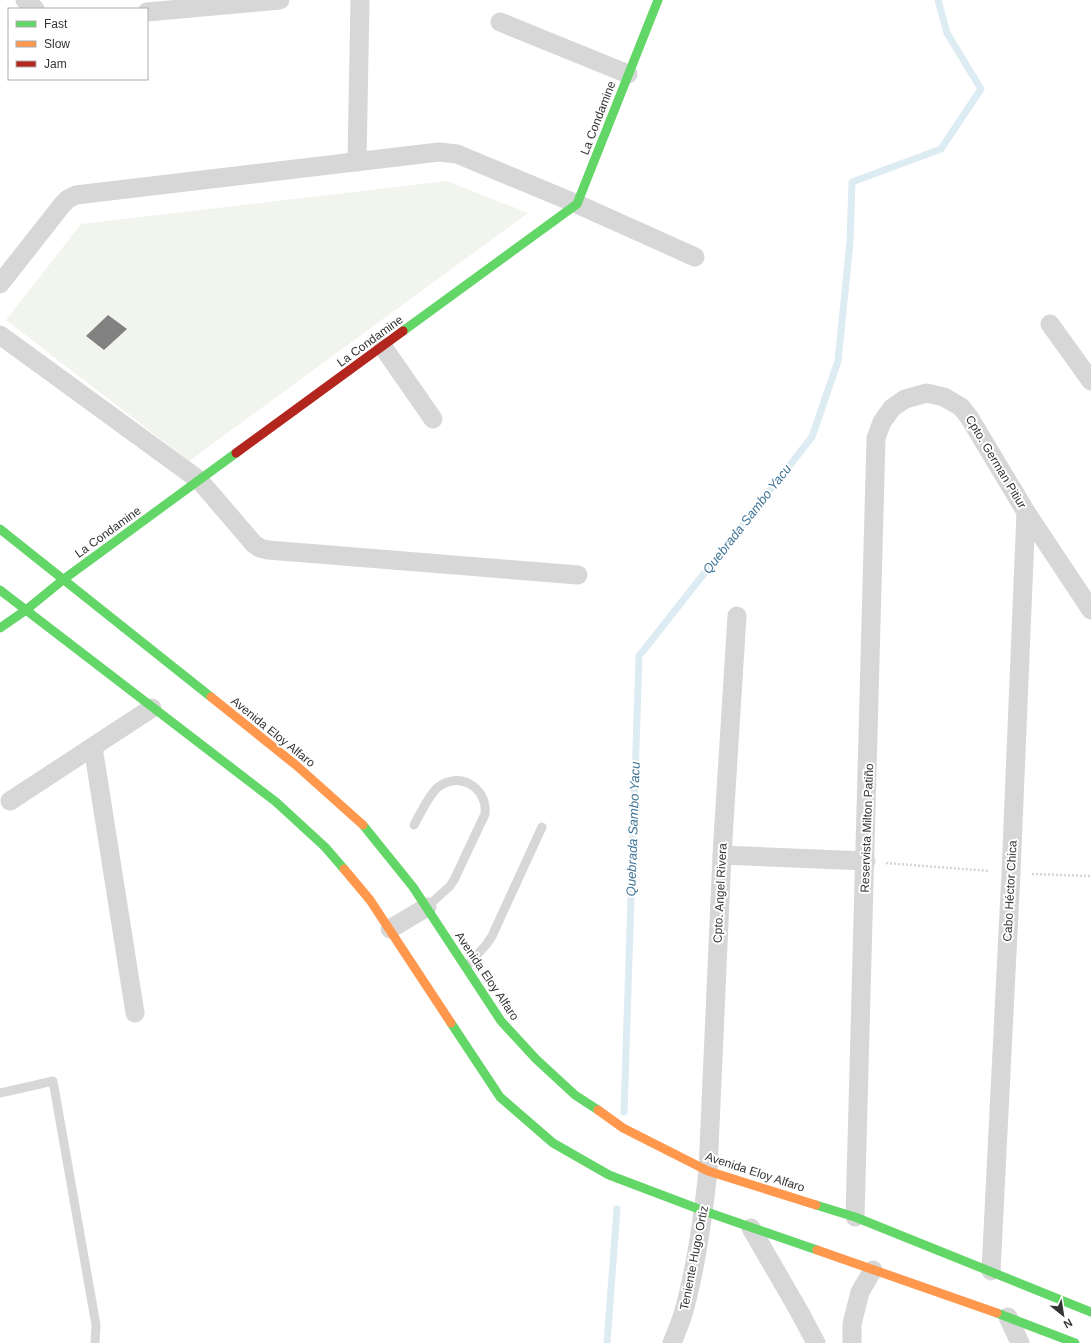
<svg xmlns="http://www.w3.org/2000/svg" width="1091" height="1343" font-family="Arial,sans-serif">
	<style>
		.green { fill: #f1f5ed }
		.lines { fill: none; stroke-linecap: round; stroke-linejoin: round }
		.stream { stroke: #ddebf3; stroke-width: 7 }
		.building { fill: #818181 }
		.path { stroke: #d6d6d6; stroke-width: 2.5; stroke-dasharray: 2 2; stroke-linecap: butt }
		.lane { stroke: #d7d7d7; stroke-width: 9 }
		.street { stroke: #d7d7d7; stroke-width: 19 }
		.fast { stroke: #63d668; stroke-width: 9 }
		.slow { stroke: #ff974d; stroke-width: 9 }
		.jam { stroke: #b3261e; stroke-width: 9 }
		.labels { text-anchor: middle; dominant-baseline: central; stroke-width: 4; stroke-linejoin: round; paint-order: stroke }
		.street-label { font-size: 12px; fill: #333; stroke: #fff }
		.water-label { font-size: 13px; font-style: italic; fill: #3f7597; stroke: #fff }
	</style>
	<rect width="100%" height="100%" fill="#fff"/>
	<!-- green -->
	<path class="green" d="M447,181L528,213L189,461L6,320L81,224Z"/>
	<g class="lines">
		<!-- stream -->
		<g class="stream">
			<path d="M624,1112L639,656L812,437L838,361L850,242L852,182L941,149L981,89L947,33L938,0"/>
			<path d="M607,1343L617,1209"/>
		</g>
	</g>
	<!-- building -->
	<path class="building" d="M108,315L127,329L104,350L86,336Z"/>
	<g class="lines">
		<!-- path -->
		<g class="path">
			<path d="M886,863L989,871"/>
			<path d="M1032,874L1091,876"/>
		</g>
		<!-- lane -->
		<g class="lane">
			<path d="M414,825C420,814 428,797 437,788C458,770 488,787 485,814L454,880L450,886L427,907"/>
			<path d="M466,967L486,945L492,936L542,827"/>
			<path d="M0,1093L53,1081L96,1325L95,1343"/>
		</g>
		<!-- street -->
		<g class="street">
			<path d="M25,0L35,9"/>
			<path d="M147,12L280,0"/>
			<path d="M500,22L628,74"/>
			<path d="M357,162L360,0"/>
			<path d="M0,284L62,205L68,199L76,195L439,152L457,154L577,204L695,257"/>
			<path d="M1050,324L1091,381"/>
			<path d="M0,335L199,480L254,544L260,548L268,550L578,575"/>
			<path d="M383,347L433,419"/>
			<path d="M93,747L135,1013"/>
			<path d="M10,801L152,708"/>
			<path d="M722,855L866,861"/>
			<path d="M390,929L427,907"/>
			<path d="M855,1217L876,438L882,422L892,408L905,399L927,393L944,397L961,407L969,417L1026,512L1091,610"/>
			<path d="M751,1228L799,1311L816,1343"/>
			<path d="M991,1271L1011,873L1026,512"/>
			<path d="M1008,1317L1020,1343"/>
			<path d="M672,1343C676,1333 680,1324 683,1314C696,1269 703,1218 708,1171L722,855L737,616"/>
			<path d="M852,1343V1324L860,1292L873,1270"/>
		</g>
		<!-- fast -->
		<g class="fast">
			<path d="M403,331L577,204L658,0"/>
			<path d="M0,529L211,697"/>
			<path d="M0,590L276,802L325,847L344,869"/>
			<path d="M0,628L26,610L64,579L236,453"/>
			<path d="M363,825L413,887L501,1021L536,1059L575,1095L598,1110"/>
			<path d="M451,1023L500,1097L553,1143L609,1175L704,1211L817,1250"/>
			<path d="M816,1205L855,1217L1091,1312"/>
			<path d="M997,1313L1075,1343"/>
		</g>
		<!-- slow -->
		<g class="slow">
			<path d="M211,697L297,766L363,825"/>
			<path d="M344,869L370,900L451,1023"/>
			<path d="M598,1110L623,1128L708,1171L816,1205"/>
			<path d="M817,1250L997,1313"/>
		</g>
		<!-- jam -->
		<path class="jam" d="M236,453L403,331"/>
	</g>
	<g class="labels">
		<!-- street labels -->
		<g class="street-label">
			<text transform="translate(598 118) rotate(-69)">La Condamine</text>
			<text transform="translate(370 341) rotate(-36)">La Condamine</text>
			<text transform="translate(996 462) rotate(59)">Cpto. German Pitiur</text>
			<text transform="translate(108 532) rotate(-36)">La Condamine</text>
			<text transform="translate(273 732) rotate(39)">Avenida Eloy Alfaro</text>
			<text transform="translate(867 828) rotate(-88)">Reservista Milton Patiño</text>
			<text transform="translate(1010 891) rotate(-87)">Cabo Héctor Chica</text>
			<text transform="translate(720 893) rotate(-87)">Cpto. Angel Rivera</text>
			<text transform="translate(487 976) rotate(56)">Avenida Eloy Alfaro</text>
			<text transform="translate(755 1172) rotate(18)">Avenida Eloy Alfaro</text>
			<text transform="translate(694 1258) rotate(-79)">Teniente Hugo Ortiz</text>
		</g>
		<!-- water labels -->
		<g class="water-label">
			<text transform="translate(747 519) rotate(-52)">Quebrada Sambo Yacu</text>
			<text transform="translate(633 829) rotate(-88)">Quebrada Sambo Yacu</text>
		</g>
	</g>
	<!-- legend -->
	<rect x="8" y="8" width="140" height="72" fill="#ffffff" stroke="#adadad"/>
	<rect x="16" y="21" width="20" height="6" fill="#63d668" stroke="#adadad"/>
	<text x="44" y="28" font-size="12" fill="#333333">Fast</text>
	<rect x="16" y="41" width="20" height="6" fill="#ff974d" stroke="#adadad"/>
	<text x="44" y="48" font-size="12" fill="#333333">Slow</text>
	<rect x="16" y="61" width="20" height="6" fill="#b3261e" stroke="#adadad"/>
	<text x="44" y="68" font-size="12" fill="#333333">Jam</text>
	<!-- north arrow -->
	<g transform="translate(1063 1315) rotate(150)" stroke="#ffffff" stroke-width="3" paint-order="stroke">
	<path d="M0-3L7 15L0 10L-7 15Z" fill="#333333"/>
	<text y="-6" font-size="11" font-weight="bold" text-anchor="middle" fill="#333333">N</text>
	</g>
</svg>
